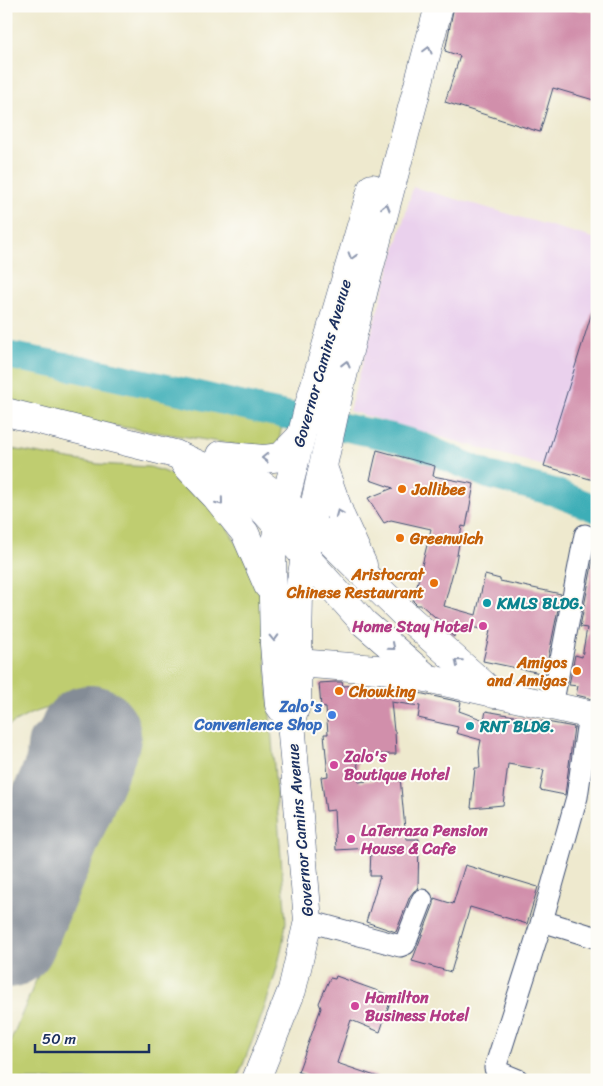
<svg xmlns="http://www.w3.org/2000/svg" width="603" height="1086" font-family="Sriracha,sans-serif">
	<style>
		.built { fill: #ead1ed }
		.green { fill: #bfcd6f; stroke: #6d7e66 }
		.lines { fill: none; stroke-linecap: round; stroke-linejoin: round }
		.river { stroke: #3daeb7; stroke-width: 28 }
		.taxiway { stroke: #848c96; stroke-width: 41 }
		.runway { stroke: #848c96; stroke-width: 102 }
		.building { fill: #d18fab }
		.minor-casing { stroke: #3b4b6f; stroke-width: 23 }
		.major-casing { stroke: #3b4b6f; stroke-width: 29 }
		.minor { stroke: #fff; stroke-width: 21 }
		.major { stroke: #fff; stroke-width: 28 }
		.oneway { stroke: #8d97ae }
		.food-dot { fill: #e8710a; stroke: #fdfcf7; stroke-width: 2 }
		.culture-dot { fill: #0f9aa8; stroke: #fdfcf7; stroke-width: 2 }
		.hotel-dot { fill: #d1479c; stroke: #fdfcf7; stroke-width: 2 }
		.shop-dot { fill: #3f7fe0; stroke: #fdfcf7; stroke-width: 2 }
		.labels { text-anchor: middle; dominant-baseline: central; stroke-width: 4; stroke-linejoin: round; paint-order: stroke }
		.street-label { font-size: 16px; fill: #1b2f5e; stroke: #fdfcf7 }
		.food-label { font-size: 16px; font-weight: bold; fill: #c56008; stroke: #fdfcf7; text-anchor: start }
		.culture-label { font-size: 16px; font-weight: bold; fill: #0d838f; stroke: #fdfcf7; text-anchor: start }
		.hotel-label { font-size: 16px; font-weight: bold; fill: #b23c85; stroke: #fdfcf7; text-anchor: start }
		.shop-label { font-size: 16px; font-weight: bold; fill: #366cbe; stroke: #fdfcf7; text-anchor: end }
	</style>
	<rect width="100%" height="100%" fill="#fdfcf7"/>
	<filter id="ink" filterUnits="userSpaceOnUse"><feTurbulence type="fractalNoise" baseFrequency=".02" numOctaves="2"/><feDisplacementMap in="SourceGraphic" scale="10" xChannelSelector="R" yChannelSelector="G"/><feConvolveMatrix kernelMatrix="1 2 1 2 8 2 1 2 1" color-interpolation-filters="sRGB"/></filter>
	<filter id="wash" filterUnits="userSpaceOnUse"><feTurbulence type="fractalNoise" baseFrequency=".0096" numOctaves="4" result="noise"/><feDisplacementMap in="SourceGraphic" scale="20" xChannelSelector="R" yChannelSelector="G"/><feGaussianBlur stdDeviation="1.12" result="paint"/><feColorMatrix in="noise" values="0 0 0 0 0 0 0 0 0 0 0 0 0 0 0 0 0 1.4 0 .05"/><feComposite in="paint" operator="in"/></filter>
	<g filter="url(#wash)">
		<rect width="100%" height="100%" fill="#eee9ce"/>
		<!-- built -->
		<path class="built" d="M413,187L597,239V481L349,411Z"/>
		<!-- green -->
		<g class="green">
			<path d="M6,362L283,421L278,445L264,449L6,409Z"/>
			<path d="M6,448L98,464L150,467L171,474L190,485L220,515L260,584L286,922C279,978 257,1028 237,1080H6V1052L133,748L48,708L30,714L6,727Z"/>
		</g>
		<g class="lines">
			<!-- river -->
			<path class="river" d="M6,355L81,369L198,395L257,409L391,437L419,445L488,475L554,492L597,509"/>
			<!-- taxiway -->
			<g class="taxiway">
				<path d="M6,831L44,847"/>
				<path d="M48,837L47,752L48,743C66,735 97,754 99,775C99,779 97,785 97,790L56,818"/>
			</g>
			<!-- runway -->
			<path class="runway" d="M6,937L90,736"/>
		</g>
		<g id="blocks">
			<!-- building -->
			<g class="building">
				<path d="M454,6H541L597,12V101L553,88L540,132L445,102L460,56L445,51Z"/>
				<path d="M594,306L597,307V481L544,466Z"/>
				<path d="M377,450L435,466L433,476L474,484L466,527L462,526L456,561L444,606L476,615L485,575L500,579V581L561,594L545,674L483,661L490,631L457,624L454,637L440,625L441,622L421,605H417L413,601L431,529L391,520L384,523L368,498L393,488L370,480Z"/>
				<path d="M597,540V700L576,695L578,686L569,685L575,655L582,657L587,628L580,627Z"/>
				<path d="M335,682H342L343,686L357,685V690L390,687L461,702L459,711L484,720L486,711L574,727L565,795L540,790L544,770L508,764L503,805L471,808L475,768H480L479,751L481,740L456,733L458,727L418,718L420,706L391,702L394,731H395L396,754L357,755L359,782L400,777L406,839H419L418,887L419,888L414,891L410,896L396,932L366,922L380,876H370L371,848L336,850L334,810L326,811L321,777L328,776L324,734H328L326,708L321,707L319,683Z"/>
				<path d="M465,865L538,887L527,924L470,907L451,972L412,961L434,904V898L453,904Z"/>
				<path d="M336,976L392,996L380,1032L351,1020L337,1063L381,1078L380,1080H320L298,1072L321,1008L319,1003L330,978L335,979Z"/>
			</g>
		</g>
	</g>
	<g filter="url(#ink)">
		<use href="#blocks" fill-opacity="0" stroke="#3b4b6f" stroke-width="1"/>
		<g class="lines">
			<defs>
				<g id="minor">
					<path d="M552,706L585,535"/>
					<path d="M308,921L400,946L405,944L422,900"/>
					<path d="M542,921L597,938"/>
					<path d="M518,1080L496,1071L495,1068L542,921L577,797L589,714"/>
				</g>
				<g id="major">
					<path d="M6,412L175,454L222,475L266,513L304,555L364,623L426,677"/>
					<path d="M220,455L264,459L281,457L301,436"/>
					<path d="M185,464L216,497L245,533L268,586"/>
					<path d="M235,466L272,492L322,533L403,613L494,694"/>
					<path d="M323,467L341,517L363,565"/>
					<path d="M297,663L390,670L597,716"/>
					<path d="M291,722L279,705L274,644L272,553L309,405L372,188"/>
					<path d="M256,1080L292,990L308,921L291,722L297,701L299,593L310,525L341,384L364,289L439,6"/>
				</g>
			</defs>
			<!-- minor casing -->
			<use href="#minor" class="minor-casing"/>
			<!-- major casing -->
			<use href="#major" class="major-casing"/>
			<!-- minor -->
			<use href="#minor" class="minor"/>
			<!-- major -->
			<use href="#major" class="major"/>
		</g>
		<!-- one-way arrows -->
		<defs><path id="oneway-chevron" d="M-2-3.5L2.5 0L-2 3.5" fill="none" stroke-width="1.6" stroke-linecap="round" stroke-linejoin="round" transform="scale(1.25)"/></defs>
		<g class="oneway">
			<use href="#oneway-chevron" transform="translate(428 50) rotate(-75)"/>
			<use href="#oneway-chevron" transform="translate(386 207) rotate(-75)"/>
			<use href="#oneway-chevron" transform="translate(352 256) rotate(107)"/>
			<use href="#oneway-chevron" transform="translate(346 364) rotate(-76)"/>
			<use href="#oneway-chevron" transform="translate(265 458) rotate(179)"/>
			<use href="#oneway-chevron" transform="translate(220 502) rotate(51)"/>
			<use href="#oneway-chevron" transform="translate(339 513) rotate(-112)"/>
			<use href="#oneway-chevron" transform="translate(274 638) rotate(88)"/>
			<use href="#oneway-chevron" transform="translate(392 647) rotate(41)"/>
			<use href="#oneway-chevron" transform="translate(458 662) rotate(-139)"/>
		</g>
	</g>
	<!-- markers -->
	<g class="food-dot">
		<circle cx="402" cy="489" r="5"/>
		<circle cx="400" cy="538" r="5"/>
		<circle cx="434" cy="583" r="5"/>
		<circle cx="577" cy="671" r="5"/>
		<circle cx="339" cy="691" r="5"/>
	</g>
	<g class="culture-dot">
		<circle cx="487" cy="603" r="5"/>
		<circle cx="470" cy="726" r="5"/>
	</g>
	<g class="hotel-dot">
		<circle cx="483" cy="626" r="5"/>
		<circle cx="334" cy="765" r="5"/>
		<circle cx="351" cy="839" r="5"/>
		<circle cx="355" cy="1006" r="5"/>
	</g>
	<circle class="shop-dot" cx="332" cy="715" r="5"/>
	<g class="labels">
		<!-- street labels -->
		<g class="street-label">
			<text transform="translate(322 363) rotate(-74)">Governor Camins Avenue</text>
			<text transform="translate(300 830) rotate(-95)">Governor Camins Avenue</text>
		</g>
		<!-- food labels -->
		<g class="food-label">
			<text x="412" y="489">Jollibee</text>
			<text x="410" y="538">Greenwich</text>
			<text x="424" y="574" text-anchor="end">Aristocrat<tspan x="424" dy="18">Chinese Restaurant</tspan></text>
			<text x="567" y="662" text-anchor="end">Amigos<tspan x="567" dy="18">and Amigas</tspan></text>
			<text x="349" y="691">Chowking</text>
		</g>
		<!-- culture labels -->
		<g class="culture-label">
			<text x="497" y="603">KMLS BLDG.</text>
			<text x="480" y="726">RNT BLDG.</text>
		</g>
		<!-- hotel labels -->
		<g class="hotel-label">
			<text x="473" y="626" text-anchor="end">Home Stay Hotel</text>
			<text x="344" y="756">Zalo's<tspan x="344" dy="18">Boutique Hotel</tspan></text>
			<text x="361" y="830">LaTerraza Pension<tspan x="361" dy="18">House &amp; Cafe</tspan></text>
			<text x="365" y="997">Hamilton<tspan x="365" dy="18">Business Hotel</tspan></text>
		</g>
		<!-- shop labels -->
		<g class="shop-label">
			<text x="322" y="706">Zalo's<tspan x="322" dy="18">Convenience Shop</tspan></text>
		</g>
	</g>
	<!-- margin -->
	<rect width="603" height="1086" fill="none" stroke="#fdfcf7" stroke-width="25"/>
	<!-- scale -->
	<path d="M35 1044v8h114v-8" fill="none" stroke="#1b2f5e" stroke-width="2.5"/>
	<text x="42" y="1044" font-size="15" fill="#1b2f5e" stroke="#fdfcf7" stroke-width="4" paint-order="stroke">50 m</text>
</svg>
